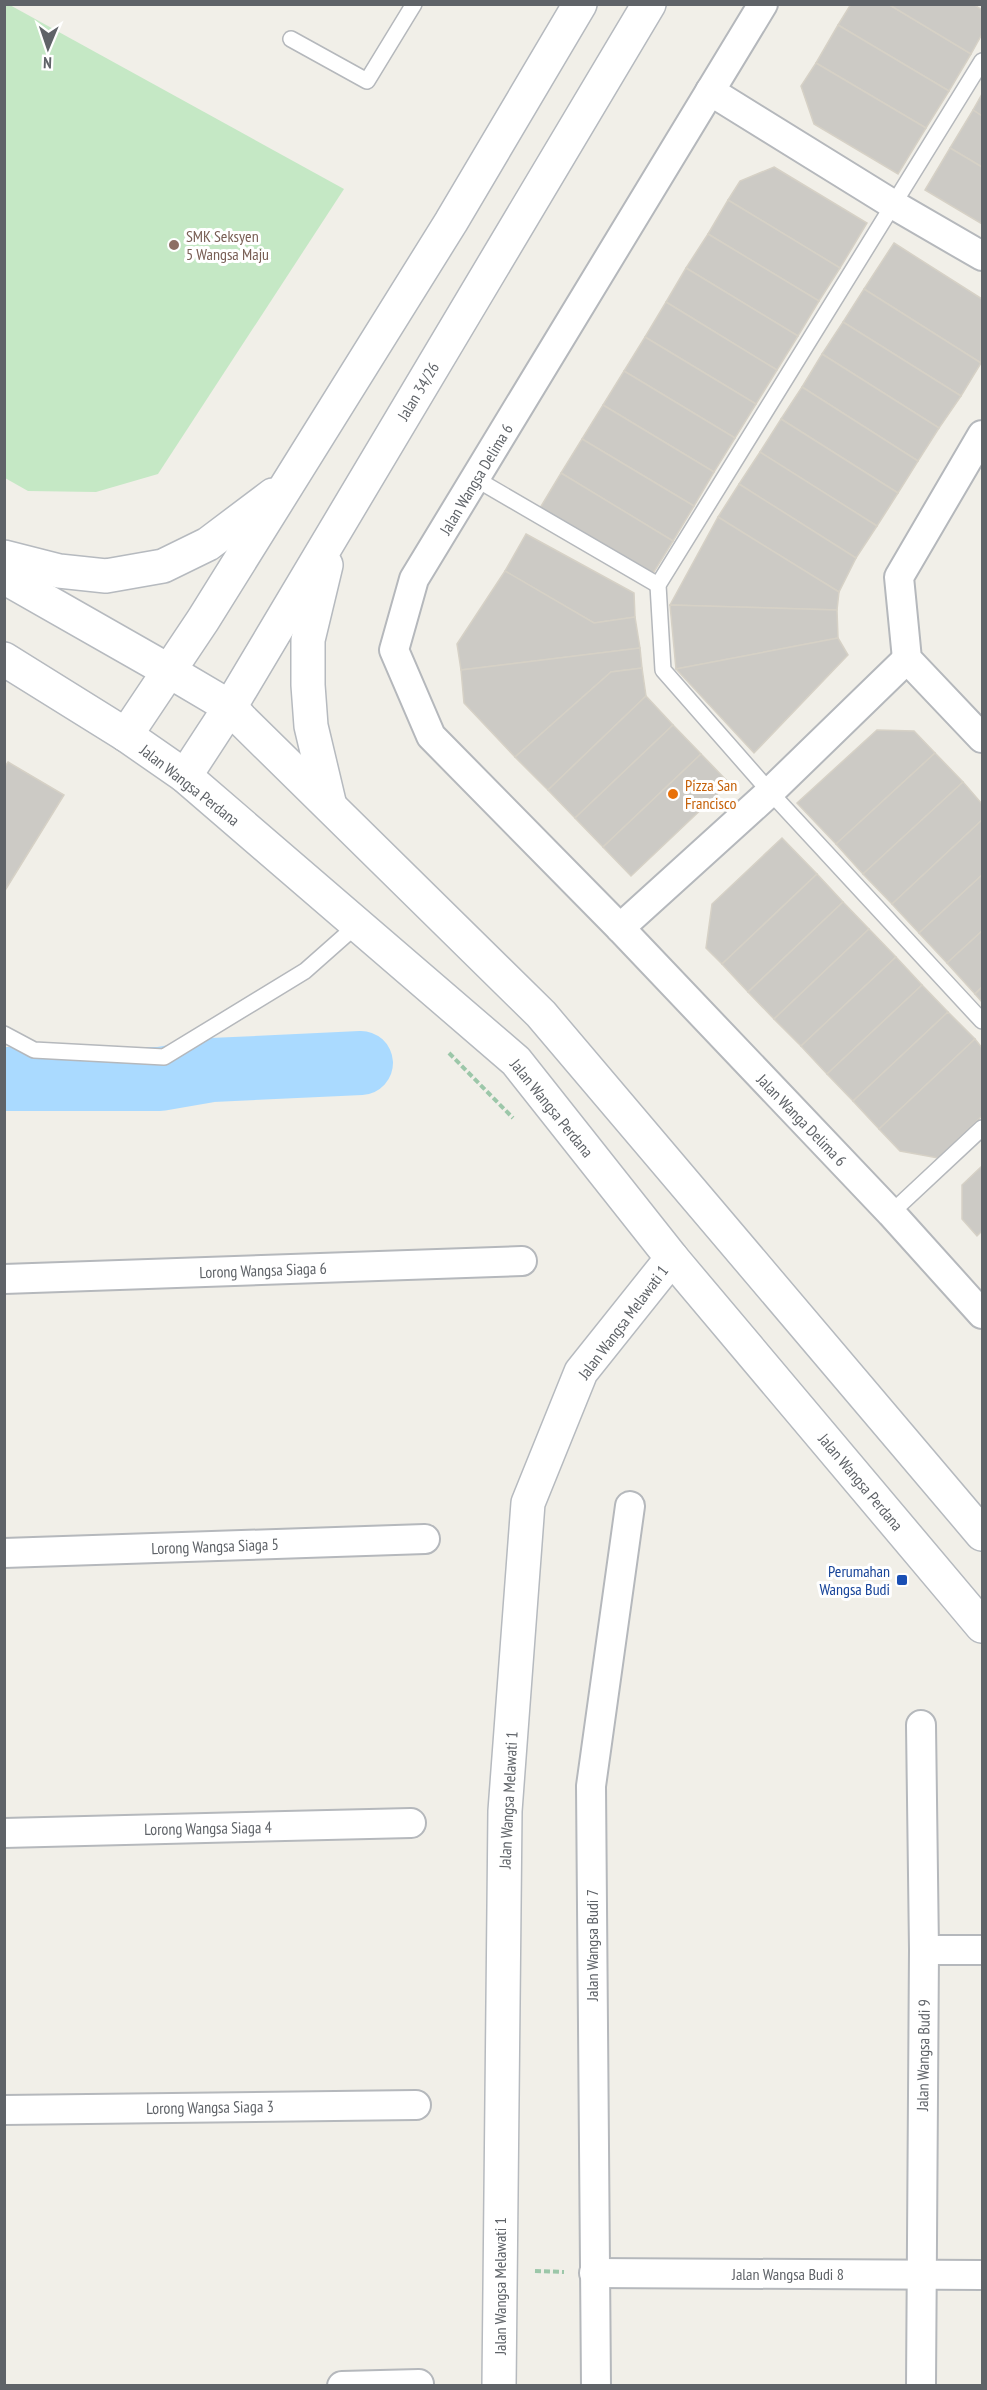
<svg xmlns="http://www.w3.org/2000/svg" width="987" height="2390" font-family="'PT Sans Narrow',sans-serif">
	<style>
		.green { fill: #c5e8c5 }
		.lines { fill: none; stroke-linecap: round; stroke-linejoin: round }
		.river { stroke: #aadaff; stroke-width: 64 }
		.building { fill: #cccac5; stroke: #d6d1c6; stroke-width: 1.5 }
		.lane-casing { stroke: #b5b8bc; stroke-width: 18 }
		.street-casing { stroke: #b5b8bc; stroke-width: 32 }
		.secondary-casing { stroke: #b6babf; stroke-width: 36 }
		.path { stroke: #9cc7a9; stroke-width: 4; stroke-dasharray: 6 3; stroke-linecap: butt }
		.lane { stroke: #fff; stroke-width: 15 }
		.street { stroke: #fff; stroke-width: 28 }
		.secondary { stroke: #fff; stroke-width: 33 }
		.education-dot { fill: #8d6e63; stroke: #fff; stroke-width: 2 }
		.food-dot { fill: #e8710a; stroke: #fff; stroke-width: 2 }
		.transit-dot { fill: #1a4fb4; stroke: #fff; stroke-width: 2 }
		.labels { text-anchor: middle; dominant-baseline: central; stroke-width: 6; stroke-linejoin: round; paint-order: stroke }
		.education-label { font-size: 16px; fill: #785e54; stroke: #fff; text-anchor: start }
		.street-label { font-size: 16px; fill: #5f6368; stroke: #fff }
		.food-label { font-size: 16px; fill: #c56008; stroke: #fff; text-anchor: start }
		.transit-label { font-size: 16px; fill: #164399; stroke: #fff; text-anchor: end }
	</style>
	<rect width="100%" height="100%" fill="#f1efe8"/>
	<!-- green -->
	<path class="green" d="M8,4L344,189L158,474L96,492L28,491L5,478L4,5Z"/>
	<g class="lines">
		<!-- river -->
		<path class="river" d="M4,1079H160L212,1070L361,1063"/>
	</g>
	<!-- building -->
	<g class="building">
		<path d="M851,4H888L971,54L949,91L838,25Z"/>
		<path d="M888,4H973L982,10V34L971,54Z"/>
		<path d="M838,25L949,91L926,128L816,63Z"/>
		<path d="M816,63L926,128L898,174L814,124L801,86Z"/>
		<path d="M982,94V116L973,110Z"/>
		<path d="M973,110L982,116V167L950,148Z"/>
		<path d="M950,148L982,167V224L925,190Z"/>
		<path d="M774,167L867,223L840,268L728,200L740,181Z"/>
		<path d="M728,200L840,268L819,301L708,234Z"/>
		<path d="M708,234L819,301L798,336L686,268Z"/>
		<path d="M894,243L982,299L981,363L864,289Z"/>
		<path d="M686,268L798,336L777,370L666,302Z"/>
		<path d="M864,289L981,363L961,396L843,322Z"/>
		<path d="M666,302L777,370L756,404L645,337Z"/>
		<path d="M843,322L961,396L939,428L822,354Z"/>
		<path d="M645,337L756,404L735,438L624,371Z"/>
		<path d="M822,354L939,428L918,461L802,387Z"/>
		<path d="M624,371L735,438L714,472L603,405Z"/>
		<path d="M802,387L918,461L898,493L781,419Z"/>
		<path d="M603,405L714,472L694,506L582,439Z"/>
		<path d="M781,419L898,493L877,526L760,452Z"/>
		<path d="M582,439L694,506L673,541L561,473Z"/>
		<path d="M760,452L877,526L856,558L739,484Z"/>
		<path d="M561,473L673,541L652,575L540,508Z"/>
		<path d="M739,484L856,558L839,592L718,517Z"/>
		<path d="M718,517L839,592L837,610L670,605Z"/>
		<path d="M526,534L634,593L635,617L594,623L505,571Z"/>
		<path d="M505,571L594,623L635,617L640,648L461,670L457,644Z"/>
		<path d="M670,605L837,610L838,638L676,669Z"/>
		<path d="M838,638L848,655L754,753L676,669Z"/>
		<path d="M640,648L642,668L611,672L515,757L464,703L461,670Z"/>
		<path d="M642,668L646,696L548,790L515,757L611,672Z"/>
		<path d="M646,696L673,725L575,818L548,790Z"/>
		<path d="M673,725L701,754L603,847L575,818Z"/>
		<path d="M877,730L914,731L935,753L836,844L797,803Z"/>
		<path d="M935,753L963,782L863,874L836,844Z"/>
		<path d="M701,754L729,783L631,876L603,847Z"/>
		<path d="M8,762L64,795L4,892V768Z"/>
		<path d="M963,782L982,804V820L892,904L863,874Z"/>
		<path d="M982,820V875L919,933L892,904Z"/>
		<path d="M782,838L817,874L722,964L706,948L712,904Z"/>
		<path d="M817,874L843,902L748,992L722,964Z"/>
		<path d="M982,875V931L947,963L919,933Z"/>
		<path d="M843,902L869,929L774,1019L748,992Z"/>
		<path d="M869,929L896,957L801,1046L774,1019Z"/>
		<path d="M982,931V987L975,994L947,963Z"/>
		<path d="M896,957L922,985L827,1074L801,1046Z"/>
		<path d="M922,985L948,1012L853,1101L827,1074Z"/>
		<path d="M982,987V1002L975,994Z"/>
		<path d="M948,1012L975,1039L879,1129L853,1101Z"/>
		<path d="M975,1039L982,1048V1116L938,1158L900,1151L879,1129Z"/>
		<path d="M982,1166V1231L977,1236L962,1219V1185Z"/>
	</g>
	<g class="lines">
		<defs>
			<g id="lane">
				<path d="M291,39L367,81L414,4"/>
				<path d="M982,61L658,585L663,670L770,792L982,1021"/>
				<path d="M476,479L658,585"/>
				<path d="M4,1034L34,1050L164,1057L305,971L357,925"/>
				<path d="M891,1213L982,1128"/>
			</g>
			<g id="street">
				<path d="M763,4L414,579L394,650L431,736L620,928L891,1213L982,1314"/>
				<path d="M710,91L894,205L982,256"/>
				<path d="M982,435L899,577L907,659L982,738"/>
				<path d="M620,928L770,792L907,659"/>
				<path d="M4,1279L522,1261"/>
				<path d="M4,1553L425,1539"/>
				<path d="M4,1833L411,1823"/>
				<path d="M924,1950H982"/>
				<path d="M4,2110L416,2105"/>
				<path d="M594,2273L982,2275"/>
				<path d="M342,2386L419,2384"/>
				<path d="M596,2386L591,1786L630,1506"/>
				<path d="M921,2386L924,1950L921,1725"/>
			</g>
			<g id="secondary">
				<path d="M4,557L59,571L106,576L163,566L208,544L273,495"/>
				<path d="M326,565L308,640V685L311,726L330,806"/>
				<path d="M4,577L169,671L230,707L241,719L541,1014L982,1534"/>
				<path d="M4,659L126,735L185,776L516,1061L672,1258L982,1626"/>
				<path d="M126,735L203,620L451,222L580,4"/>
				<path d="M185,776L230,707L649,4"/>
				<path d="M499,2386L505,1811L528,1503L581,1372L672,1258"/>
			</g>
		</defs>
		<!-- lane casing -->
		<use href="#lane" class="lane-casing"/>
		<!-- street casing -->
		<use href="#street" class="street-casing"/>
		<!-- secondary casing -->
		<use href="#secondary" class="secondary-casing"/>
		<!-- path -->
		<g class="path">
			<path d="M449,1053L513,1118"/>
			<path d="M535,2271L564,2272"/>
		</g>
		<!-- lane -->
		<use href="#lane" class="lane"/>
		<!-- street -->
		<use href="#street" class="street"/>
		<!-- secondary -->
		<use href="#secondary" class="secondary"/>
	</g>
	<!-- markers -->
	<circle class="education-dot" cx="174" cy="245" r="6"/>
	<circle class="food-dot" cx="673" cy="794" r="6"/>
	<rect class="transit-dot" x="896" y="1574" width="12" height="12" rx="3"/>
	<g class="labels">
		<!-- education labels -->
		<g class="education-label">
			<text x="186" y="236">SMK Seksyen<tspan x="186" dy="18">5 Wangsa Maju</tspan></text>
		</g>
		<!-- street labels -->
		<g class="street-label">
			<text transform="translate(418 391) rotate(-59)">Jalan 34/26</text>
			<text transform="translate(476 479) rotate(-59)">Jalan Wangsa Delima 6</text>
			<text transform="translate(190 785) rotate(38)">Jalan Wangsa Perdana</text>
			<text transform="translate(552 1108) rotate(51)">Jalan Wangsa Perdana</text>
			<text transform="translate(802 1120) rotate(46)">Jalan Wanga Delima 6</text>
			<text transform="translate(263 1270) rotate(-2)">Lorong Wangsa Siaga 6</text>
			<text transform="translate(623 1322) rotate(-53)">Jalan Wangsa Melawati 1</text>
			<text transform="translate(861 1482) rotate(50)">Jalan Wangsa Perdana</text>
			<text transform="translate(215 1546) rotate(-2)">Lorong Wangsa Siaga 5</text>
			<text transform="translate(508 1800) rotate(-87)">Jalan Wangsa Melawati 1</text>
			<text transform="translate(208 1828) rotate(-1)">Lorong Wangsa Siaga 4</text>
			<text transform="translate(592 1945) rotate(-90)">Jalan Wangsa Budi 7</text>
			<text transform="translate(923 2055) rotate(-89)">Jalan Wangsa Budi 9</text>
			<text transform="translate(210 2107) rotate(-1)">Lorong Wangsa Siaga 3</text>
			<text x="788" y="2274">Jalan Wangsa Budi 8</text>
			<text transform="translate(500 2286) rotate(-90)">Jalan Wangsa Melawati 1</text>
		</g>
		<!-- food labels -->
		<g class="food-label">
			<text x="685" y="785">Pizza San<tspan x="685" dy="18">Francisco</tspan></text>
		</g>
		<!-- transit labels -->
		<g class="transit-label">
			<text x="890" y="1571">Perumahan<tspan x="890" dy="18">Wangsa Budi</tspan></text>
		</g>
	</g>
	<!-- border -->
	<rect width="987" height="2390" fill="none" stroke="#5f6368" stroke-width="12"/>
	<!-- north arrow -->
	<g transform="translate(48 48) rotate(182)" stroke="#ffffff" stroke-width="4.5" paint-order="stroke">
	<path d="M0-4.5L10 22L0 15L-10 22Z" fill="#5f6368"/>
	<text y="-9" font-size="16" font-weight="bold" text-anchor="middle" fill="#5f6368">N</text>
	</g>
</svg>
